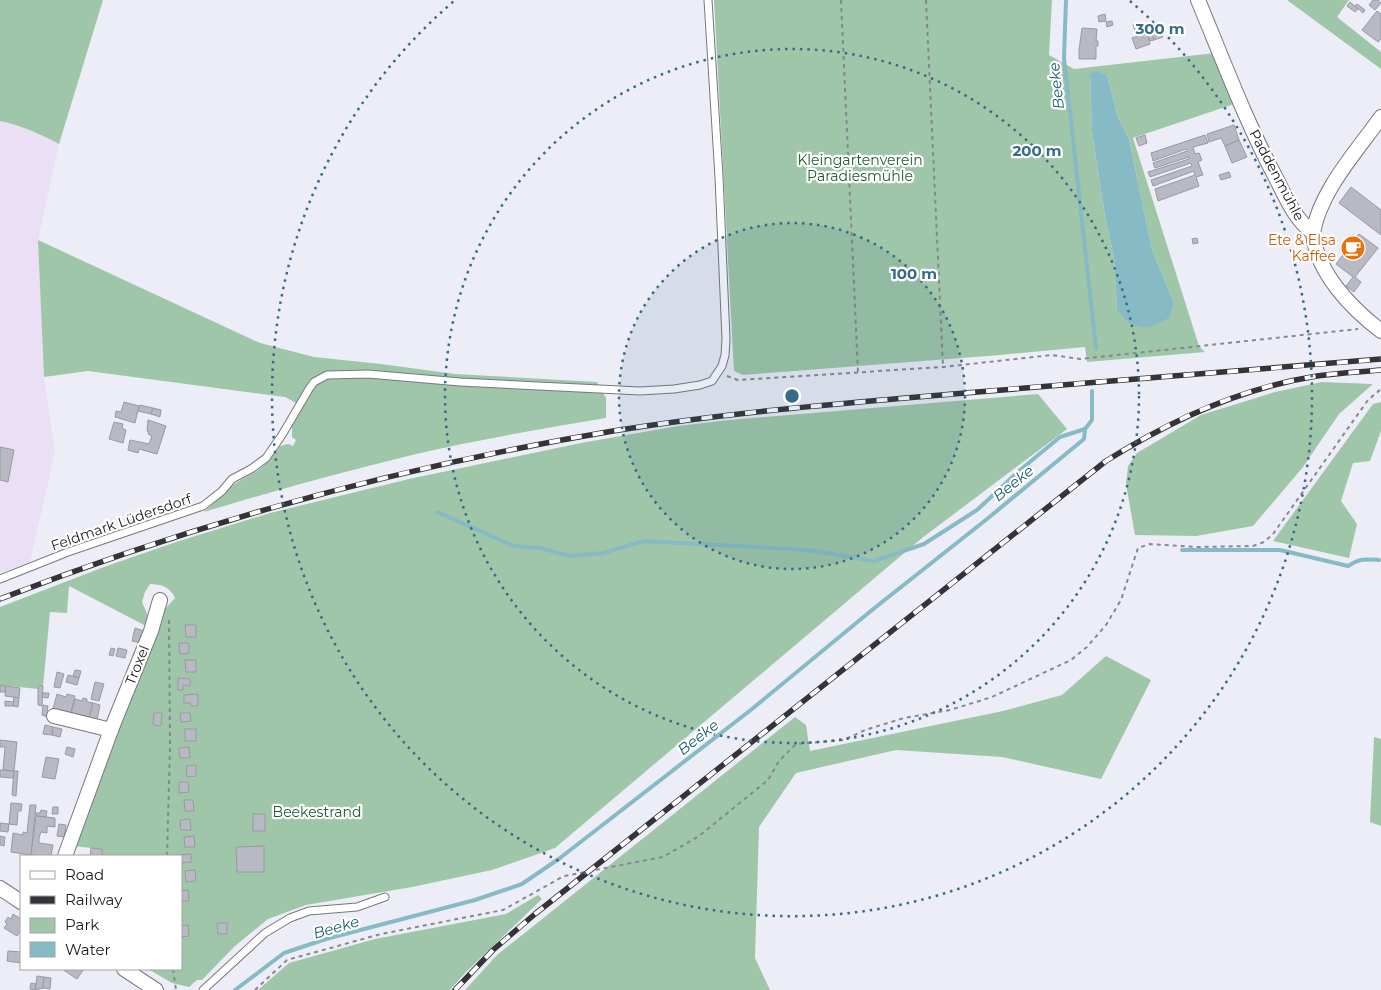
<svg xmlns="http://www.w3.org/2000/svg" width="1381" height="990" font-family="Montserrat,sans-serif">
	<style>
		.industrial { fill: #eadff4 }
		.green { fill: #a0c6a9; fill-rule: evenodd }
		.water { fill: #86bbc6 }
		.lines { fill: none; stroke-linecap: round; stroke-linejoin: round }
		.stream { stroke: #86bbc6; stroke-width: 4 }
		.building { fill: #b8b9c3; stroke: #9899a2 }
		.service-casing { stroke: #777780; stroke-width: 9 }
		.minor-casing { stroke: #777780; stroke-width: 16 }
		.path { stroke: #87888f; stroke-width: 2; stroke-dasharray: 4 4; stroke-linecap: butt }
		.service { stroke: #fff; stroke-width: 7 }
		.minor { stroke: #fff; stroke-width: 14 }
		.rail-casing { stroke: #333338; stroke-width: 5.5 }
		.rail { stroke: #fff; stroke-width: 4; stroke-dasharray: 11; stroke-linecap: butt }
		.ring { fill: none; stroke: #366a87; stroke-width: 2.5; stroke-dasharray: 2.5 5 }
		.labels { text-anchor: middle; dominant-baseline: central; stroke-width: 4.5; stroke-linejoin: round; paint-order: stroke }
		.park-label { font-size: 14px; fill: #1e5933; stroke: #fff }
		.street-label { font-size: 14px; fill: #19191d; stroke: #fff }
		.food-label { font-size: 14px; fill: #c56008; stroke: #fff; text-anchor: end }
		.water-label { font-size: 15px; font-style: italic; fill: #1b606d; stroke: #fff }
		.centre { fill: #366a87; stroke: #fff; stroke-width: 2.5 }
		.ring-label { font-size: 15px; text-anchor: middle; font-weight: bold; fill: #366a87; stroke: #fff; stroke-width: 4.5; stroke-linejoin: round; paint-order: stroke }
	</style>
	<rect width="100%" height="100%" fill="#ecedf7"/>
	<!-- industrial -->
	<path class="industrial" d="M0,121L13,123L31,130L59,144L38,240L44,377L55,452L30,562L0,573Z"/>
	<!-- green -->
	<g class="green">
		<path d="M0,0H103L59,144C40,134 21,125 0,121Z"/>
		<path d="M714,0H1052L1049,55L1074,69L1215,53L1234,104L1133,138L1199,346L1205,352L1087,362L1085,347L1000,355L743,375L734,371ZM1090,74L1107,75L1118,117L1129,139L1152,250L1174,303L1117,310L1114,258L1105,216L1092,132Z"/>
		<path d="M1287,0H1349L1337,17L1381,52V69Z"/>
		<path d="M38,240L260,343L314,357L381,364L455,374L597,382L606,398V418C541,429 476,440 412,455C342,472 273,491 204,512L234,484L257,471L268,462L280,446L288,444L293,446L296,440L292,437V426L302,406L285,397L88,371L44,377Z"/>
		<path d="M1322,382L1373,384L1339,414L1303,467L1253,526L1196,536L1135,535L1126,484L1128,466L1137,453L1201,415L1275,392Z"/>
		<path d="M1038,394L1067,429L922,538L555,848L492,870L412,887L306,905L268,919L235,946L202,980H197L189,987L172,983L148,969H181V856H102V849L72,846L164,610L175,598C170,587 162,584 150,584L145,592L142,602L148,616V627L69,586L67,613L50,612L43,686H39L38,689L0,685V607L104,567L176,542L270,513L409,479L581,443L678,426L729,420Z"/>
		<path d="M1381,402V431L1370,461L1353,463L1341,501L1357,524L1349,558L1273,541L1373,404Z"/>
		<path d="M1106,656L1151,680L1101,779L1002,757L896,750L796,773L759,827L755,958L770,990H465L497,955L795,717L806,725L810,751L1003,711L1062,695Z"/>
		<path d="M1374,737L1381,739V826L1370,822Z"/>
		<path d="M538,895L542,899L465,973L450,990H258L289,963L375,939L506,914Z"/>
	</g>
	<!-- water -->
	<path class="water" d="M1096,71L1107,75L1118,117L1129,139L1152,250L1174,303L1169,318L1148,328L1131,325L1117,310L1114,258L1105,216L1092,132L1090,74Z"/>
	<g class="lines">
		<!-- stream -->
		<g class="stream">
			<path d="M1066,0L1064,58L1096,348"/>
			<path d="M437,512L514,546L540,548L570,556L603,553L644,541L808,550L874,561L924,544L977,510L1019,471L1060,437L1085,429"/>
			<path d="M1182,550H1280L1348,566C1360,558 1366,559 1379,560"/>
			<path d="M235,990L284,953L326,939L475,900L522,884L560,858L752,709L872,610L987,519L1084,439L1085,429L1092,420V391"/>
		</g>
	</g>
	<!-- building -->
	<g class="building">
		<path d="M1373,0H1378L1381,3L1375,10L1369,5Z"/>
		<path d="M1350,2L1358,9L1355,12L1347,6Z"/>
		<path d="M1357,4L1365,10L1363,13L1355,6Z"/>
		<path d="M1377,11L1381,14V39L1378,42L1362,30Z"/>
		<path d="M1105,14L1106,21L1099,22L1098,16Z"/>
		<path d="M1112,21L1113,25L1107,27L1106,22Z"/>
		<path d="M1143,22L1145,29L1135,31L1133,25Z"/>
		<path d="M1082,28L1097,29L1096,41H1098V46H1096V59H1079V50Z"/>
		<path d="M1160,29L1163,37L1154,40L1151,32Z"/>
		<path d="M1151,32L1154,40L1150,41L1147,33Z"/>
		<path d="M1147,33L1150,44L1136,49L1132,38Z"/>
		<path d="M1234,125L1239,140L1225,146L1221,138L1209,142L1207,134Z"/>
		<path d="M1145,135L1147,143L1139,146L1136,138Z"/>
		<path d="M1205,135L1208,143L1193,147L1195,154L1199,153L1202,160L1198,162L1203,175L1196,177L1199,186L1158,201L1155,189L1195,175L1194,171L1153,186L1151,180L1192,166L1191,163L1150,177L1148,172L1189,159V157L1155,168L1153,163L1187,151L1186,149L1153,161L1151,153Z"/>
		<path d="M1239,140L1247,157L1232,163L1225,146Z"/>
		<path d="M1229,172L1231,177L1221,180L1219,175Z"/>
		<path d="M1351,187L1381,210V235L1339,203Z"/>
		<path d="M1359,234L1378,248L1355,277L1361,282L1354,292L1346,286L1353,277L1336,264Z"/>
		<path d="M1197,238L1198,243L1193,244L1192,239Z"/>
		<path d="M124,402L139,406L135,423L115,417L116,411L121,412Z"/>
		<path d="M140,405L153,408L151,414L138,411Z"/>
		<path d="M153,408L161,410L160,417L151,414Z"/>
		<path d="M148,420L166,426L157,454L139,449L138,453L128,450L130,440L149,444L152,436L148,434L149,432L147,431Z"/>
		<path d="M114,422L123,424L122,428L126,430L123,443L109,439Z"/>
		<path d="M0,447L14,450L8,482L0,480Z"/>
		<path d="M185,625H196V637H186Z"/>
		<path d="M135,628L144,631L141,643L132,641Z"/>
		<path d="M179,643H189V653L180,654Z"/>
		<path d="M111,648L115,649L113,656L109,655Z"/>
		<path d="M118,648L127,650L125,658L116,656Z"/>
		<path d="M185,660H196V672H186Z"/>
		<path d="M75,670L81,671L79,678L73,676Z"/>
		<path d="M57,672L64,674L60,688L54,687Z"/>
		<path d="M68,675L79,678L77,685L66,682Z"/>
		<path d="M178,678L190,679V686L183,685V690H178Z"/>
		<path d="M95,682L104,684L99,701L91,699Z"/>
		<path d="M0,685L6,686L5,692H0Z"/>
		<path d="M6,686L20,688L19,698L5,696Z"/>
		<path d="M38,686H43L42,706L38,705Z"/>
		<path d="M43,693H49L48,698L42,697Z"/>
		<path d="M57,694L66,697L67,694L75,696L71,713L53,709Z"/>
		<path d="M198,694V706H191L190,703H184V695Z"/>
		<path d="M14,697L19,698L18,707L13,706Z"/>
		<path d="M83,698L87,699V702L93,703L89,718L71,713L75,699L82,701Z"/>
		<path d="M5,701L14,702L13,706H5Z"/>
		<path d="M93,703L100,705L97,720L89,718Z"/>
		<path d="M43,705L48,706L47,711L53,713L51,718L42,715Z"/>
		<path d="M154,713H162L161,726L153,725Z"/>
		<path d="M180,713H190L191,721L181,722Z"/>
		<path d="M45,725L53,727L52,735L43,734Z"/>
		<path d="M53,727L62,729L60,737L52,735Z"/>
		<rect x="185" y="729" width="11" height="12"/>
		<path d="M0,740L17,742L14,771L3,770L5,747H0Z"/>
		<path d="M67,747L75,749L73,757L65,754Z"/>
		<path d="M189,747L190,758H180L179,748Z"/>
		<path d="M46,757L59,759L55,779L42,777Z"/>
		<path d="M196,765V776L187,777L186,766Z"/>
		<path d="M0,770L14,771L13,778L0,777Z"/>
		<path d="M14,771H18L16,796L12,795Z"/>
		<path d="M179,782H188L189,792L179,793Z"/>
		<path d="M184,800H193L194,811H185Z"/>
		<path d="M11,803L22,804L21,811H18L17,825L9,824Z"/>
		<path d="M30,805H36L31,855L11,852L13,833L23,835V832L27,833Z"/>
		<path d="M53,807H58V814H52Z"/>
		<path d="M41,810L47,811L46,817L36,816V813H40Z"/>
		<rect x="253" y="814" width="12" height="17"/>
		<path d="M36,816L55,818V827L47,826V833L41,832L39,838V843L53,845L51,856L31,855Z"/>
		<path d="M190,819L191,830H181L180,820Z"/>
		<path d="M0,823L9,824L8,832L0,831Z"/>
		<path d="M59,824L66,825L64,837L57,836Z"/>
		<path d="M0,836L5,837L4,846L0,845Z"/>
		<path d="M194,836L195,847H185L184,837Z"/>
		<path d="M264,846V872H237L236,847Z"/>
		<path d="M91,848L102,849V856H90Z"/>
		<path d="M191,854V862L181,863V856H179V855Z"/>
		<path d="M195,870L196,881L186,882L185,871Z"/>
		<path d="M188,890L189,901H181V891Z"/>
		<path d="M13,914L21,919V929L17,936L4,928L7,924L5,922L8,917L11,919Z"/>
		<path d="M217,923H227V934H218Z"/>
		<path d="M188,925L189,936L181,937V926Z"/>
		<path d="M8,951L21,952V963L7,961Z"/>
		<path d="M62,969H84L77,979Z"/>
		<path d="M37,976L44,977L43,988L35,990Z"/>
		<path d="M44,977L51,978L50,989L43,988Z"/>
		<path d="M31,983L36,984L35,990L30,989Z"/>
	</g>
	<g class="lines">
		<defs>
			<g id="service">
				<path d="M0,579L68,552L203,506L222,491L232,479L251,469L266,458L282,435L309,389L314,382L327,375L368,374L460,382L640,391L674,389L700,385L712,381L722,366L725,355L726,339L719,177L708,0"/>
				<path d="M203,990L265,933L290,918L309,911L357,907L385,897"/>
			</g>
			<g id="minor">
				<path d="M1198,0C1223,60 1246,122 1277,180C1287,200 1295,219 1313,233C1316,272 1351,308 1381,331"/>
				<path d="M1313,233C1320,191 1357,151 1381,117"/>
				<path d="M54,716L111,730"/>
				<path d="M65,856L111,730L151,631L160,600"/>
				<path d="M0,888L21,902"/>
				<path d="M124,969L156,990"/>
			</g>
		</defs>
		<!-- service casing -->
		<use href="#service" class="service-casing"/>
		<!-- minor casing -->
		<use href="#minor" class="minor-casing"/>
		<!-- path -->
		<g class="path">
			<path d="M841,0L858,372"/>
			<path d="M926,0L943,367"/>
			<path d="M727,376L738,380L943,367L1052,355L1080,359L1358,329"/>
			<path d="M167,856L170,747L169,617"/>
			<path d="M173,969L176,990"/>
			<path d="M255,990L287,960L381,934L503,910L564,876L663,857L699,836L768,780L779,761L796,744L844,740L865,730L904,718L950,710L992,697L1071,660L1087,647L1106,625L1121,600L1138,548L1150,544L1196,547L1253,546L1264,542L1273,534L1368,400L1381,389"/>
		</g>
		<!-- service -->
		<use href="#service" class="service"/>
		<!-- minor -->
		<use href="#minor" class="minor"/>
		<defs>
			<g id="rail">
				<path d="M0,599C199,522 403,466 613,431C730,412 847,403 965,393C1104,381 1242,371 1381,359"/>
				<path d="M455,990L493,950L535,914L1106,461C1171,420 1240,388 1317,376C1338,373 1359,372 1381,370"/>
			</g>
		</defs>
		<!-- rail casing -->
		<use href="#rail" class="rail-casing"/>
		<!-- rail -->
		<use href="#rail" class="rail"/>
	</g>
	<!-- distance rings -->
	<circle cx="792" cy="396" r="173" fill="#366a87" fill-opacity=".12"/>
	<g class="ring">
		<circle cx="792" cy="396" r="173"/>
		<circle cx="792" cy="396" r="347"/>
		<path d="M1130 1A520 520 0 1 1 454 1"/>
	</g>
	<!-- icons -->
	<defs>
		<symbol id="cafe-disc" viewBox="-11 -11 22 22"><circle r="9.5" fill="#e8710a" stroke="#fff"/><path d="M-5.5-4.5H6V0H3Q3 3.5 0 3.5H-2.5Q-5.5 3.5-5.5 0ZM3-3.2v2h1.7v-2ZM-6 4.5H4V6H-6Z" fill="#fff"/></symbol>
	</defs>
	<g fill-rule="evenodd">
		<use href="#cafe-disc" x="1339" y="234" width="28" height="28"/>
	</g>
	<g class="labels">
		<!-- park labels -->
		<g class="park-label">
			<text x="860" y="160">Kleingartenverein<tspan x="860" dy="16">Paradiesmühle</tspan></text>
			<text x="317" y="812">Beekestrand</text>
		</g>
		<!-- street labels -->
		<g class="street-label">
			<text transform="translate(1277 175) rotate(62)">Paddenmühle</text>
			<text transform="translate(121 522) rotate(-19)">Feldmark Lüdersdorf</text>
			<text transform="translate(137 665) rotate(-68)">Troxel</text>
		</g>
		<!-- food labels -->
		<g class="food-label">
			<text x="1336" y="240">Ete &amp; Elsa<tspan x="1336" dy="16">Kaffee</tspan></text>
		</g>
		<!-- water labels -->
		<g class="water-label">
			<text transform="translate(1056 86) rotate(-96)">Beeke</text>
			<text transform="translate(1013 483) rotate(-39)">Beeke</text>
			<text transform="translate(698 737) rotate(-38)">Beeke</text>
			<text transform="translate(336 927) rotate(-16)">Beeke</text>
		</g>
	</g>
	<circle cx="792" cy="396" r="8" class="centre"/>
	<g class="ring-label">
		<text x="1160" y="34">300 m</text>
		<text x="1037" y="156">200 m</text>
		<text x="914" y="279">100 m</text>
	</g>
	<!-- legend -->
	<rect x="20" y="855" width="162" height="115" fill="#ffffff" stroke="#a3a3a5"/>
	<rect x="30" y="871" width="25" height="8" fill="#ffffff" stroke="#a3a3a5"/>
	<text x="65" y="880" font-size="15" fill="#19191d">Road</text>
	<rect x="30" y="896" width="25" height="8" fill="#333338" stroke="#a3a3a5"/>
	<text x="65" y="905" font-size="15" fill="#19191d">Railway</text>
	<rect x="30" y="918" width="25" height="15" fill="#a0c6a9" stroke="#a3a3a5"/>
	<text x="65" y="930" font-size="15" fill="#19191d">Park</text>
	<rect x="30" y="942" width="25" height="15" fill="#86bbc6" stroke="#a3a3a5"/>
	<text x="65" y="955" font-size="15" fill="#19191d">Water</text>
</svg>
